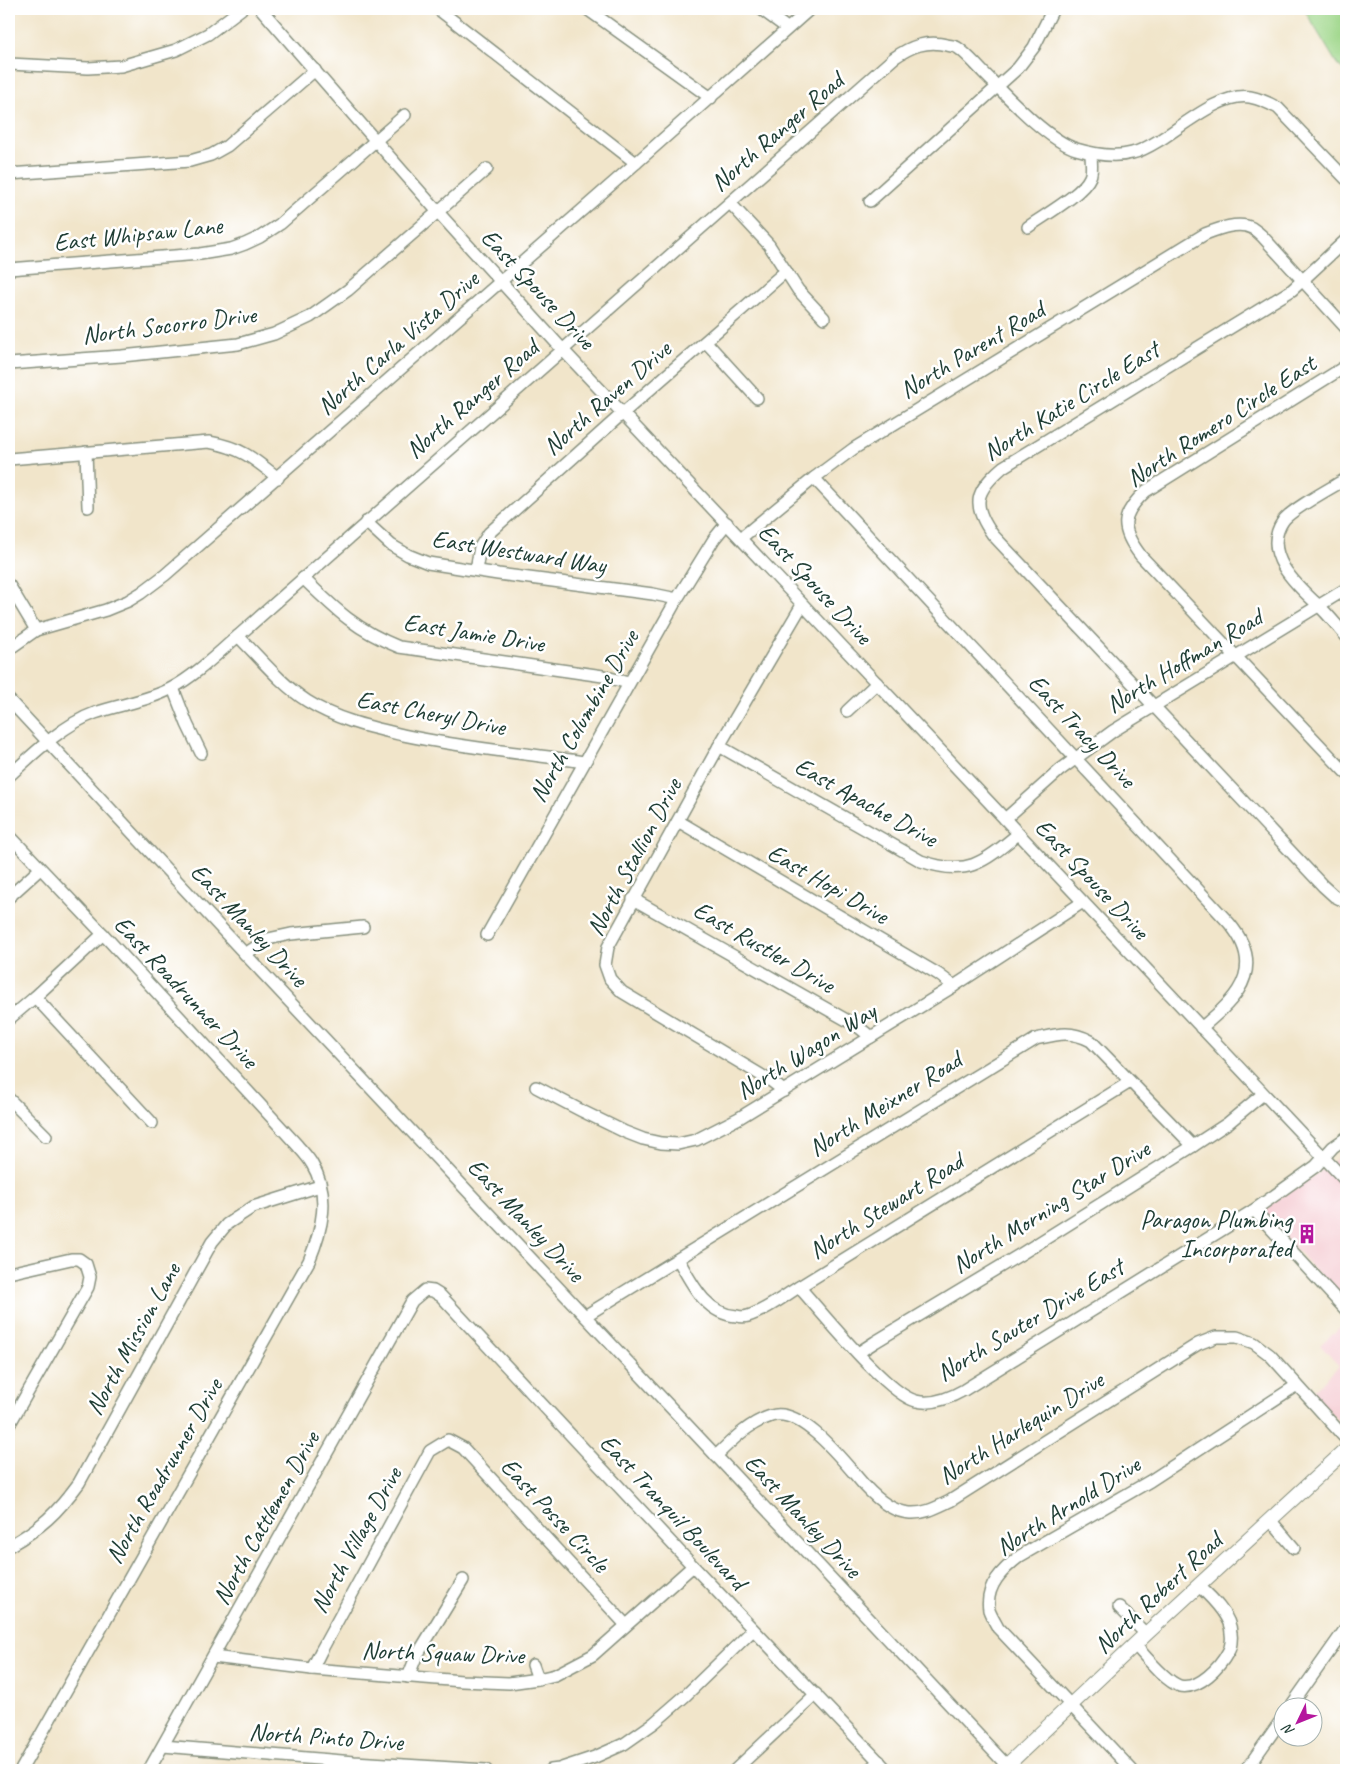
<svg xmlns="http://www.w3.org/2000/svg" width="1355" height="1779" font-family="Caveat,sans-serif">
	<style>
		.built { fill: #f6cfd5 }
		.green { fill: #9dd688; stroke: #5e8a5e }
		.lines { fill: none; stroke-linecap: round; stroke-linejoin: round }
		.minor-casing { stroke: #88917f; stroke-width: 14 }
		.major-casing { stroke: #88917f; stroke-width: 16 }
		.minor { stroke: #fff; stroke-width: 11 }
		.major { stroke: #fff; stroke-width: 14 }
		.labels { text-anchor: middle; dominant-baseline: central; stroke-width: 5; stroke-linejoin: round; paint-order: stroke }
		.street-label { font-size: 25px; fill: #1f3d34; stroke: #fff }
		.poi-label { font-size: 25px; fill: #1f3d34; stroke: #fff; text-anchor: end }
	</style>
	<rect width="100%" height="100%" fill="#fff"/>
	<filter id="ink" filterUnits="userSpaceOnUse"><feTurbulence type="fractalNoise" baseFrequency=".02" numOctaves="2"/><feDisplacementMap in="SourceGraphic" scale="10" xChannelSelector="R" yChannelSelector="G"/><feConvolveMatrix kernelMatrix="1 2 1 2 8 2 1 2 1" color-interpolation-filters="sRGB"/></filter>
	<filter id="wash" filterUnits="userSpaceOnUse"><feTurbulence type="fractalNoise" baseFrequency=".0096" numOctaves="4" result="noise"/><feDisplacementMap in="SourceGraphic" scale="20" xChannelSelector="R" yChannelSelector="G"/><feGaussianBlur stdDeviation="1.12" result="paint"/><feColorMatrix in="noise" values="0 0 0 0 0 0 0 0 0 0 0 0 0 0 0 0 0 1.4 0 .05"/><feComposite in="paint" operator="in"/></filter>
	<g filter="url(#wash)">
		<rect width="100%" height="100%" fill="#f1e5ca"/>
		<!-- built -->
		<g class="built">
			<path d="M1346,1151V1304L1261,1211L1324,1169Z"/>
			<path d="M1346,1322V1429L1311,1393L1339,1366L1320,1345Z"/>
		</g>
		<!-- green -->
		<path class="green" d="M1304,9H1346V72L1337,64Z"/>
	</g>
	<g filter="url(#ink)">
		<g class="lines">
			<defs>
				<g id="minor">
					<path d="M261,9L437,211L562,349L1346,1181"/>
					<path d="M438,9L636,163"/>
					<path d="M587,9L711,98"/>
					<path d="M761,9L787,28"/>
					<path d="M9,64L88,68L121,66L176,50L208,34L241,9"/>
					<path d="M9,174L190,161L211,155L227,146L315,70"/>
					<path d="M870,201L1018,68L1034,47L1053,9"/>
					<path d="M730,203L769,245L798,290L824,318"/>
					<path d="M1028,227C1043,216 1083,194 1090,177C1093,171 1091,161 1091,154"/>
					<path d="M1346,240L1292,290L1003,467C975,491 971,505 993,535L1323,886L1334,896L1346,902"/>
					<path d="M9,269L200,254L231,249L245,244L260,237L280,224L405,115"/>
					<path d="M706,342L757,398"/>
					<path d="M9,364L122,356L238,344L274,334L310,317L348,290L487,169"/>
					<path d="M1346,366L1146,491C1121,514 1119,528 1141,556L1346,773"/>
					<path d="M86,452L88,507"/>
					<path d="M9,459L209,442C242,448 253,458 278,478"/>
					<path d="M814,478L1229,923C1234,929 1239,936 1242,943C1259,980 1227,1006 1201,1028"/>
					<path d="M1346,479C1333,487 1290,510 1283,521C1261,553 1296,585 1318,605C1328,614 1337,626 1346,636"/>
					<path d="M366,522L391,545L408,555L428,563L498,574L653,594L677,599"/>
					<path d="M741,538L814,478L853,449L1205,234C1218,229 1238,221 1252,228C1255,230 1259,233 1262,236L1346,328"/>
					<path d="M476,570L480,547L489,533L623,413L786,271"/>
					<path d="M303,578C336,610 356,630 399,647L603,676L628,683"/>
					<path d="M9,585L36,630"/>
					<path d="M238,636C260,658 281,684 307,701C337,720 369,727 403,735C463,748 524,753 584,762"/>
					<path d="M9,649L36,630L106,610L128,601L141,593L165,575L636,163L810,9"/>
					<path d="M173,688L187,724L201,753"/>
					<path d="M9,700L245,954L1011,1770"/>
					<path d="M847,711L877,683"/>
					<path d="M719,746L921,861C967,877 983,863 1018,834"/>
					<path d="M9,776C33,754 64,724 95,713C121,704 148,701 172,688C195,676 218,653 238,636L894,58C911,46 927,40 947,45C951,46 955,46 958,48C967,54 975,64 983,72C1005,94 1047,140 1076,149C1093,154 1114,158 1132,153C1143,151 1153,144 1163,138C1185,124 1223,92 1250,97C1260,99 1269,103 1278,108L1346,179"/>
					<path d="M1005,819L1060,770L1113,731L1346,589"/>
					<path d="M678,821L938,974L954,986"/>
					<path d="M9,835L103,934L297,1145C302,1151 308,1157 312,1164C331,1195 322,1230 309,1261L21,1770"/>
					<path d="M9,897L40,869"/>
					<path d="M633,899L857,1026L871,1037"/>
					<path d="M487,935L677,599L714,539L727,523"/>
					<path d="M245,954L268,939L291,934L363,927"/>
					<path d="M35,997L152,1123"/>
					<path d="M9,1019L35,997L103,934"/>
					<path d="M536,1087L582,1111L625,1132L643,1139L661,1143L678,1144L696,1140L739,1118L954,986L1083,902"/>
					<path d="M784,1091L771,1081L622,992L610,979L605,965L608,947L719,746L802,605"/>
					<path d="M9,1099L46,1136"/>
					<path d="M1254,1210L1346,1310"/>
					<path d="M678,1259C691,1282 706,1315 737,1316C741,1317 745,1317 748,1316C765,1311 784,1296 799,1287L1130,1082"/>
					<path d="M9,1273L71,1259H79L86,1264L90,1277L88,1287L9,1425"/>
					<path d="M799,1287C821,1311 888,1395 916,1401C932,1405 950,1398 964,1390L1254,1210L1316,1166L1333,1147L1346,1138"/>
					<path d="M585,1316L1036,1039C1058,1034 1070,1030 1091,1041L1193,1146"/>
					<path d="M858,1353L875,1342L1021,1254L1193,1146L1228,1123L1263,1094"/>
					<path d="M716,1456C732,1440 749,1423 771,1416C802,1405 847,1466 865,1486C877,1499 892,1512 910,1513C925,1514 937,1507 950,1501L1198,1344L1216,1337H1237L1254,1343L1270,1355L1346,1439"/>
					<path d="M1271,1521L1294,1548"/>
					<path d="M9,1546C41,1528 57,1513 79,1483L212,1242L227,1224L253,1207L320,1186"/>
					<path d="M1119,1607L1146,1634"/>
					<path d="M1135,1645C1144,1655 1167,1683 1180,1686C1199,1690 1220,1667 1228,1652C1231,1648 1232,1638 1231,1633C1231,1616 1211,1597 1199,1586"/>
					<path d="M213,1657L312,1669L462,1681L509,1683L538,1679L555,1675L593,1655L693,1566"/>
					<path d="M533,1665L538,1679"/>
					<path d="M312,1669L321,1651L430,1451L448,1440L463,1448L626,1625"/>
					<path d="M408,1677L416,1657L463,1580"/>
					<path d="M1291,1706L1346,1628"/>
					<path d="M163,1746L354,1762L486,1770"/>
					<path d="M149,1770L412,1301L425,1290L433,1291L441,1296L693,1566L887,1770"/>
					<path d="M551,1770L559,1769L595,1757L624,1744L654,1723L685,1696L753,1630"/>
					<path d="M735,1770L816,1694"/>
					<path d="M869,1770L879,1761"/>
					<path d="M1132,1770L998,1628C995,1622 991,1616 989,1610C985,1586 1003,1569 1020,1556L1150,1481L1297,1385"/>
					<path d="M1246,1770L1282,1719"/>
				</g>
				<path id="major" d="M1002,1770L1146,1634L1346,1450"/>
			</defs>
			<!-- minor casing -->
			<use href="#minor" class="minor-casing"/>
			<!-- major casing -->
			<use href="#major" class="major-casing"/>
			<!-- minor -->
			<use href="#minor" class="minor"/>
			<!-- major -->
			<use href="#major" class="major"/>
		</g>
	</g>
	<!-- icons -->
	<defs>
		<symbol id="building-bare" viewBox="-9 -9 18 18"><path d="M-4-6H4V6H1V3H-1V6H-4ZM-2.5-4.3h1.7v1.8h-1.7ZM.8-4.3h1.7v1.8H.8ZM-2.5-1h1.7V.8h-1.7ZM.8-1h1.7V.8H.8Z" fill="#b5179e" stroke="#fff" stroke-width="2.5" paint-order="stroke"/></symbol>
	</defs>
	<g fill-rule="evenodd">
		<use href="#building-bare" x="1293" y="1220" width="28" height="28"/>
	</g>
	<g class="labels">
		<!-- street labels -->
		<g class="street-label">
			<text transform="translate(777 132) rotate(-41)">North Ranger Road</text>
			<text transform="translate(138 234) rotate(-6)">East Whipsaw Lane</text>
			<text transform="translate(538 289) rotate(47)">East Spouse Drive</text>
			<text transform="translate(169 325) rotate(-7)">North Socorro Drive</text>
			<text transform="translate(398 343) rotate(-41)">North Carla Vista Drive</text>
			<text transform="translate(972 350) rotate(-31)">North Parent Road</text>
			<text transform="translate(607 398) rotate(-41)">North Raven Drive</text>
			<text transform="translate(472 399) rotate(-41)">North Ranger Road</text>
			<text transform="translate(1071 401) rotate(-32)">North Katie Circle East</text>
			<text transform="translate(1221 421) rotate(-33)">North Romero Circle East</text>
			<text transform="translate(519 552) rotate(9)">East Westward Way</text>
			<text transform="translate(815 584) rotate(47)">East Spouse Drive</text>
			<text transform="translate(474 633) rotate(9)">East Jamie Drive</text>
			<text transform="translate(1184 661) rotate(-31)">North Hoffman Road</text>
			<text transform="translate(431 713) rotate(11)">East Cheryl Drive</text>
			<text transform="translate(584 716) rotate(-60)">North Columbine Drive</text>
			<text transform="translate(1082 731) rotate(47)">East Tracy Drive</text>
			<text transform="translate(866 802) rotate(29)">East Apache Drive</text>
			<text transform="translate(634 857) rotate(-62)">North Stallion Drive</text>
			<text transform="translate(1092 879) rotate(47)">East Spouse Drive</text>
			<text transform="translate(828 884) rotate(30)">East Hopi Drive</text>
			<text transform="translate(249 925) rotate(47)">East Manley Drive</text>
			<text transform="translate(764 947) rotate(30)">East Rustler Drive</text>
			<text transform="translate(186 992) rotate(47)">East Roadrunner Drive</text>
			<text transform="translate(806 1051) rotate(-32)">North Wagon Way</text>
			<text transform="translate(885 1104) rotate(-32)">North Meixner Road</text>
			<text transform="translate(886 1206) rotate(-32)">North Stewart Road</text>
			<text transform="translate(1051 1207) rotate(-32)">North Morning Star Drive</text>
			<text transform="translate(526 1220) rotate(47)">East Manley Drive</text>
			<text transform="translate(1030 1320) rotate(-31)">North Sauter Drive East</text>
			<text transform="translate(133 1339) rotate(-61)">North Mission Lane</text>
			<text transform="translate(1021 1428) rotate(-32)">North Harlequin Drive</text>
			<text transform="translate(164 1471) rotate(-60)">North Roadrunner Drive</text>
			<text transform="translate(1068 1506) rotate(-32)">North Arnold Drive</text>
			<text transform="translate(673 1512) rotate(47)">East Tranquil Boulevard</text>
			<text transform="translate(555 1515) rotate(47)">East Posse Circle</text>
			<text transform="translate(803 1516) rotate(47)">East Manley Drive</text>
			<text transform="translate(266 1518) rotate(-61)">North Cattlemen Drive</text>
			<text transform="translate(356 1540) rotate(-61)">North Village Drive</text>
			<text transform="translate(1158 1593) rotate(-43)">North Robert Road</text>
			<text transform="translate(443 1653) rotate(2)">North Squaw Drive</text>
			<text transform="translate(326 1737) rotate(4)">North Pinto Drive</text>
		</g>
		<!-- poi labels -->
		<g class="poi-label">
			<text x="1292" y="1220">Paragon Plumbing<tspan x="1292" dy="29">Incorporated</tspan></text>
		</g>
	</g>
	<!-- margin -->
	<rect width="1355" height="1779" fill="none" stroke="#fff" stroke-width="30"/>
	<!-- north arrow -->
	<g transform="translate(1298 1722) rotate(227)"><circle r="24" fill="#ffffff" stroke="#a5b1ae"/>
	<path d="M0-4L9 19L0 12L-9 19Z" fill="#b5179e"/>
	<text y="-8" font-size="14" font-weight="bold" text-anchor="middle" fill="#1f3d34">N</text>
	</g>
</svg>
